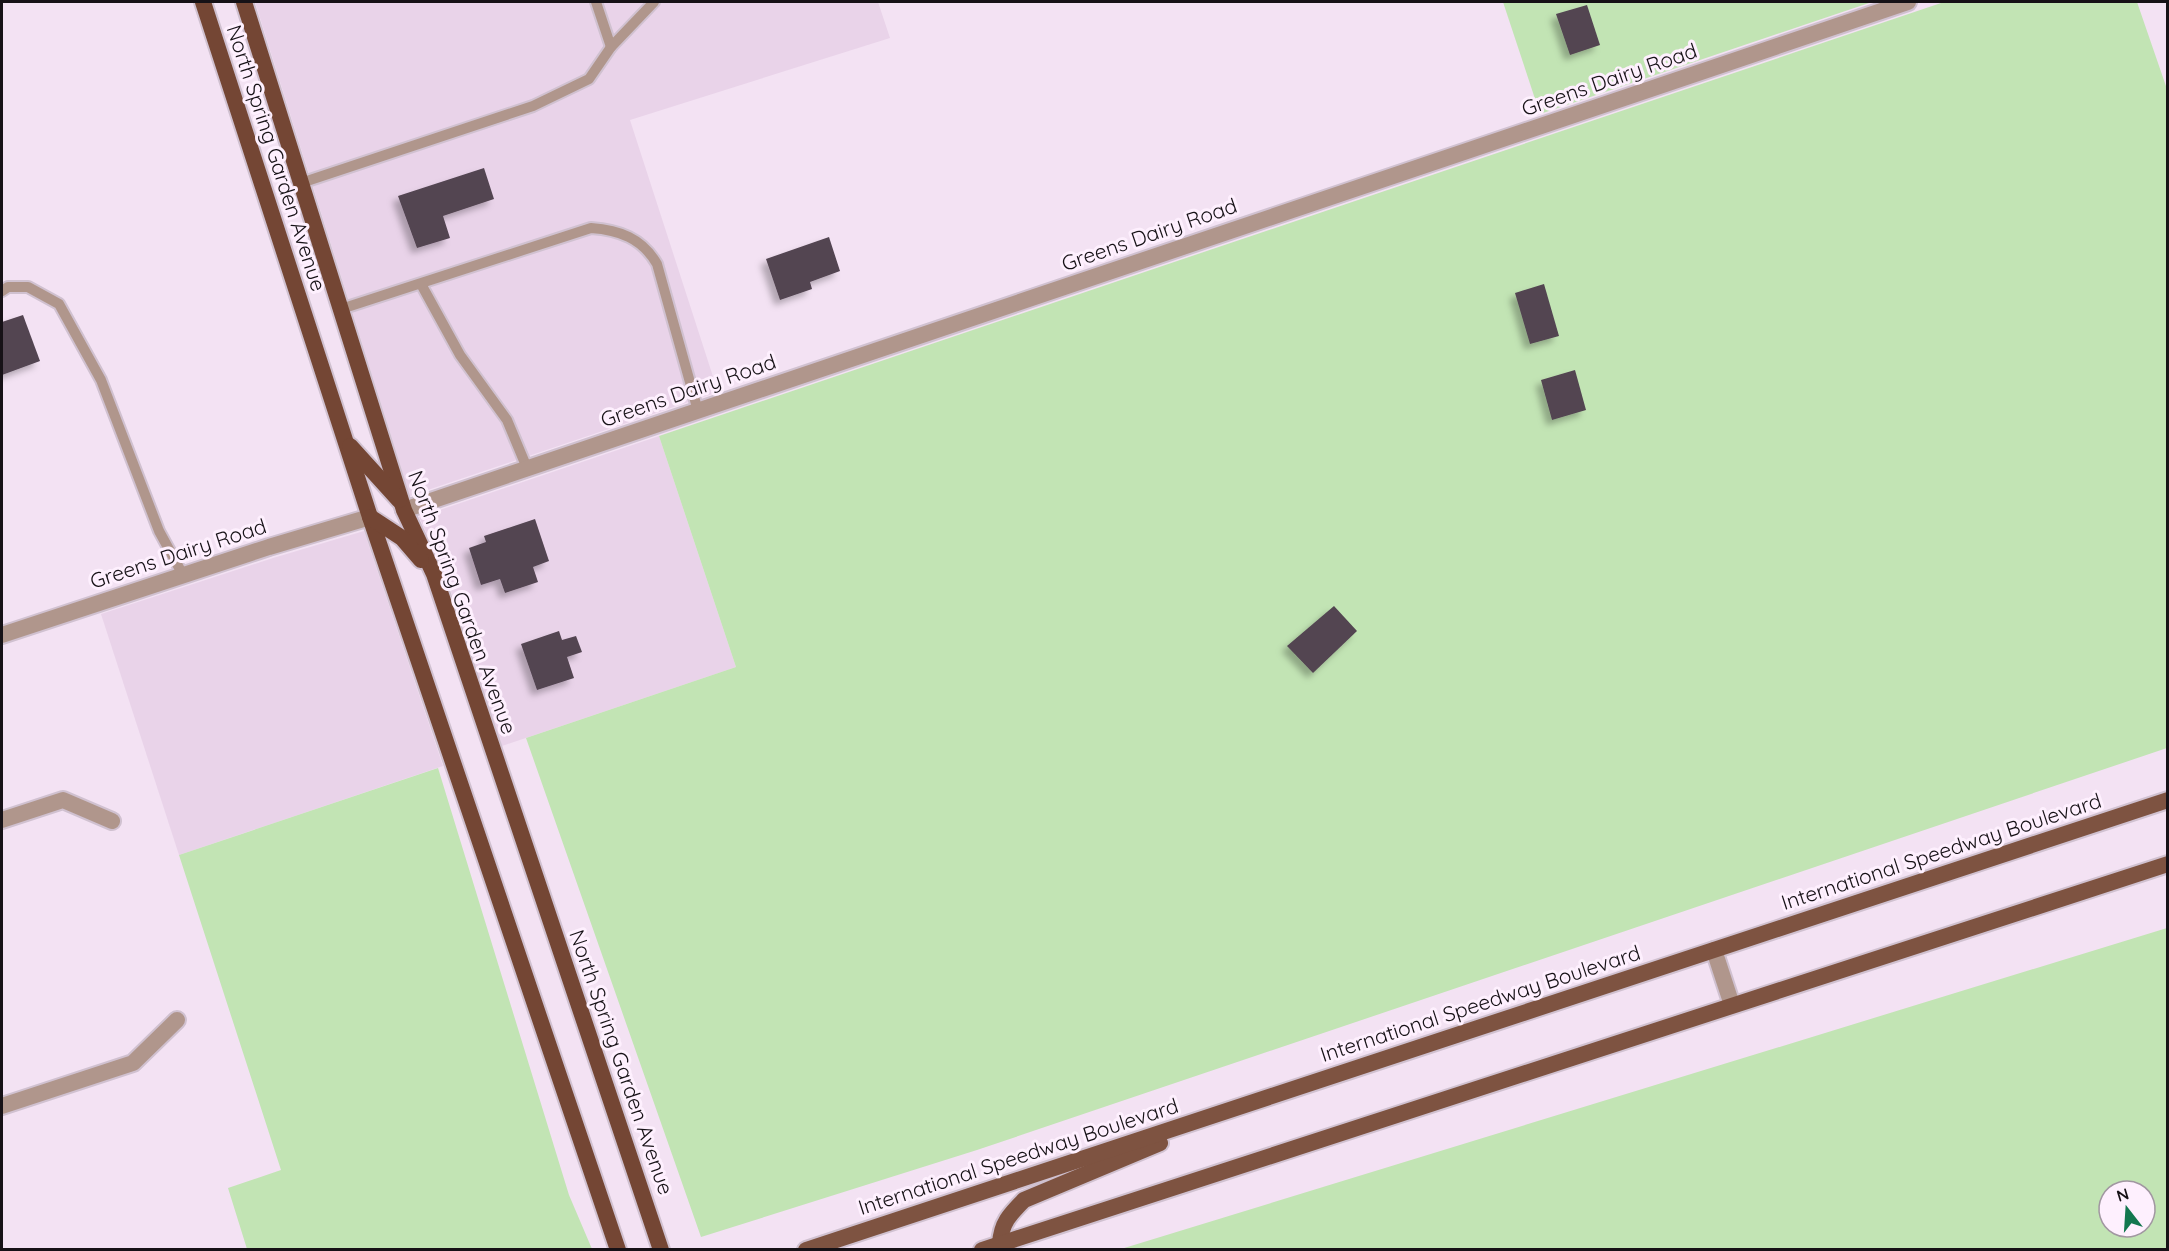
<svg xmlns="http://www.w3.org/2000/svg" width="2169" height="1251" font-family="Quicksand,sans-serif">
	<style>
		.built { fill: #e9d3e9 }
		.green { fill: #c2e4b4; fill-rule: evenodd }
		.building { fill: #524451; filter: url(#shadow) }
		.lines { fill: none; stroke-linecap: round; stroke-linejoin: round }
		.service-casing { stroke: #d0c1d0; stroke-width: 14 }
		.minor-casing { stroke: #d0c1d0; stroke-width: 20 }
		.primary-casing { stroke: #d0c1d0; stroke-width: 20 }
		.trunk-casing { stroke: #d0c1d0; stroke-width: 20 }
		.service { stroke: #b0968c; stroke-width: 10 }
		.minor { stroke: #b0968c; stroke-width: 16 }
		.primary { stroke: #7e5341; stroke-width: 16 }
		.trunk { stroke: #744634; stroke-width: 16 }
		.labels { text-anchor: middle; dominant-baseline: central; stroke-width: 6; stroke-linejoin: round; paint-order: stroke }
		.street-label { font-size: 21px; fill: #161116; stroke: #fef0fe }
	</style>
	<defs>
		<filter id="shadow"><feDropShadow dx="-5.5" dy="5.5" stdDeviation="3" flood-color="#0004"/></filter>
	</defs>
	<rect width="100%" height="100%" fill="#f3e2f3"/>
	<!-- built -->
	<g class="built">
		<path d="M255,2H878L890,38L630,120L718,392L410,496Z"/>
		<path d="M659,436L736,667L502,746L446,577L448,574L442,567L419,517Z"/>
		<path d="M364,531L443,766L179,855L101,614L273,558Z"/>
	</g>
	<!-- green -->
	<g class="green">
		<path d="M1503,2H1872L1540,114Z"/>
		<path d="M1944,2H2137L2168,92L2167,748L977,1150L701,1237L526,738L736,667L659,436Z"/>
		<path d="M438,768L569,1195L592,1249H247L228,1188L281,1170L179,855Z"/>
		<path d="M2167,928V1249H1121ZM2109,1191H2145V1227H2109Z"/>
	</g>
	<!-- building -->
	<g class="building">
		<path d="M1587,5L1600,45L1570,55L1556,14Z"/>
		<path d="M484,168L494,199L443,216L450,238L417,248L398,196Z"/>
		<path d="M829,237L840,271L810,282L812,289L780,300L766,259Z"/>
		<path d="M1544,284L1559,336L1530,344L1515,293Z"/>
		<path d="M23,315L40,361L2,375V322Z"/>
		<path d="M1575,370L1586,410L1552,420L1541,380Z"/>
		<path d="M535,519L549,561L533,567L538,582L505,593L500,579L481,585L469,548L486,542L484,536Z"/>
		<path d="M1334,606L1357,631L1313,673L1287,646Z"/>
		<path d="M559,631L562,640L576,636L582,652L567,657L574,678L537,690L521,644Z"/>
	</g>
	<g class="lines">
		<defs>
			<g id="service">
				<path d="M596,2L611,47"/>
				<path d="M301,183L533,106L589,79L611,47L654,2"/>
				<path d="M421,284L460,355L507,420L527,468"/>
				<path d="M2,291L8,287H28L59,304L101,380L159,531L183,575"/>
				<path d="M341,309L591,228C619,230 642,238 657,264L698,411"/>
			</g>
			<g id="minor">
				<path d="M404,510L1908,2"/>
				<path d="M2,635L269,547L370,517"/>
				<path d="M2,820L63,800L112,821"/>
				<path d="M1714,950L1732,1005"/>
				<path d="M2,1106L133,1063L177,1020"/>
			</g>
			<g id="primary">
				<path d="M1000,1244C1001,1223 1010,1214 1024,1200L1160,1143"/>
				<path d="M806,1250L2168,800"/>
				<path d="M982,1250L2168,864"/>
			</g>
			<g id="trunk">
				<path d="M203,2L370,517L618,1250"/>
				<path d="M244,2L404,510L434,574L661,1250"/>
				<path d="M350,446L399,500"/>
				<path d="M370,517L402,538L421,560"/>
			</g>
		</defs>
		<!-- service casing -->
		<use href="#service" class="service-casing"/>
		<!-- minor casing -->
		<use href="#minor" class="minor-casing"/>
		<!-- primary casing -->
		<use href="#primary" class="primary-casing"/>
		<!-- trunk casing -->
		<use href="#trunk" class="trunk-casing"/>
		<!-- service -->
		<use href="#service" class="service"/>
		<!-- minor -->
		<use href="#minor" class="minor"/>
		<!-- primary -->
		<use href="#primary" class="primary"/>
		<!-- trunk -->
		<use href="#trunk" class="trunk"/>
	</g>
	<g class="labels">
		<!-- street labels -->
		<g class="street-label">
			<text transform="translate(1609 79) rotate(-19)">Greens Dairy Road</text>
			<text transform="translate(277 158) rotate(72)">North Spring Garden Avenue</text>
			<text transform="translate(1149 234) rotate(-19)">Greens Dairy Road</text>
			<text transform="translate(688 390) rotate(-19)">Greens Dairy Road</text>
			<text transform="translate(178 553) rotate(-18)">Greens Dairy Road</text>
			<text transform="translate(463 602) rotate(70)">North Spring Garden Avenue</text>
			<text transform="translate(1941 851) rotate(-18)">International Speedway Boulevard</text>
			<text transform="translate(1480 1003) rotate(-18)">International Speedway Boulevard</text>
			<text transform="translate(622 1062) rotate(71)">North Spring Garden Avenue</text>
			<text transform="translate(1018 1156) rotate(-18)">International Speedway Boulevard</text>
		</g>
	</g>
	<!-- border -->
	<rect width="2169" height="1251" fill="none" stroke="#161116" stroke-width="6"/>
	<!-- north arrow -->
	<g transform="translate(2127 1209) rotate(343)"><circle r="28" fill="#fef0fe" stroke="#a197a1" stroke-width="1.5"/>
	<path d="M0-4.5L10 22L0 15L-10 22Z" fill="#13774f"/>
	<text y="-9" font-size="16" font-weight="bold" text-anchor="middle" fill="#161116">N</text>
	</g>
</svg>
